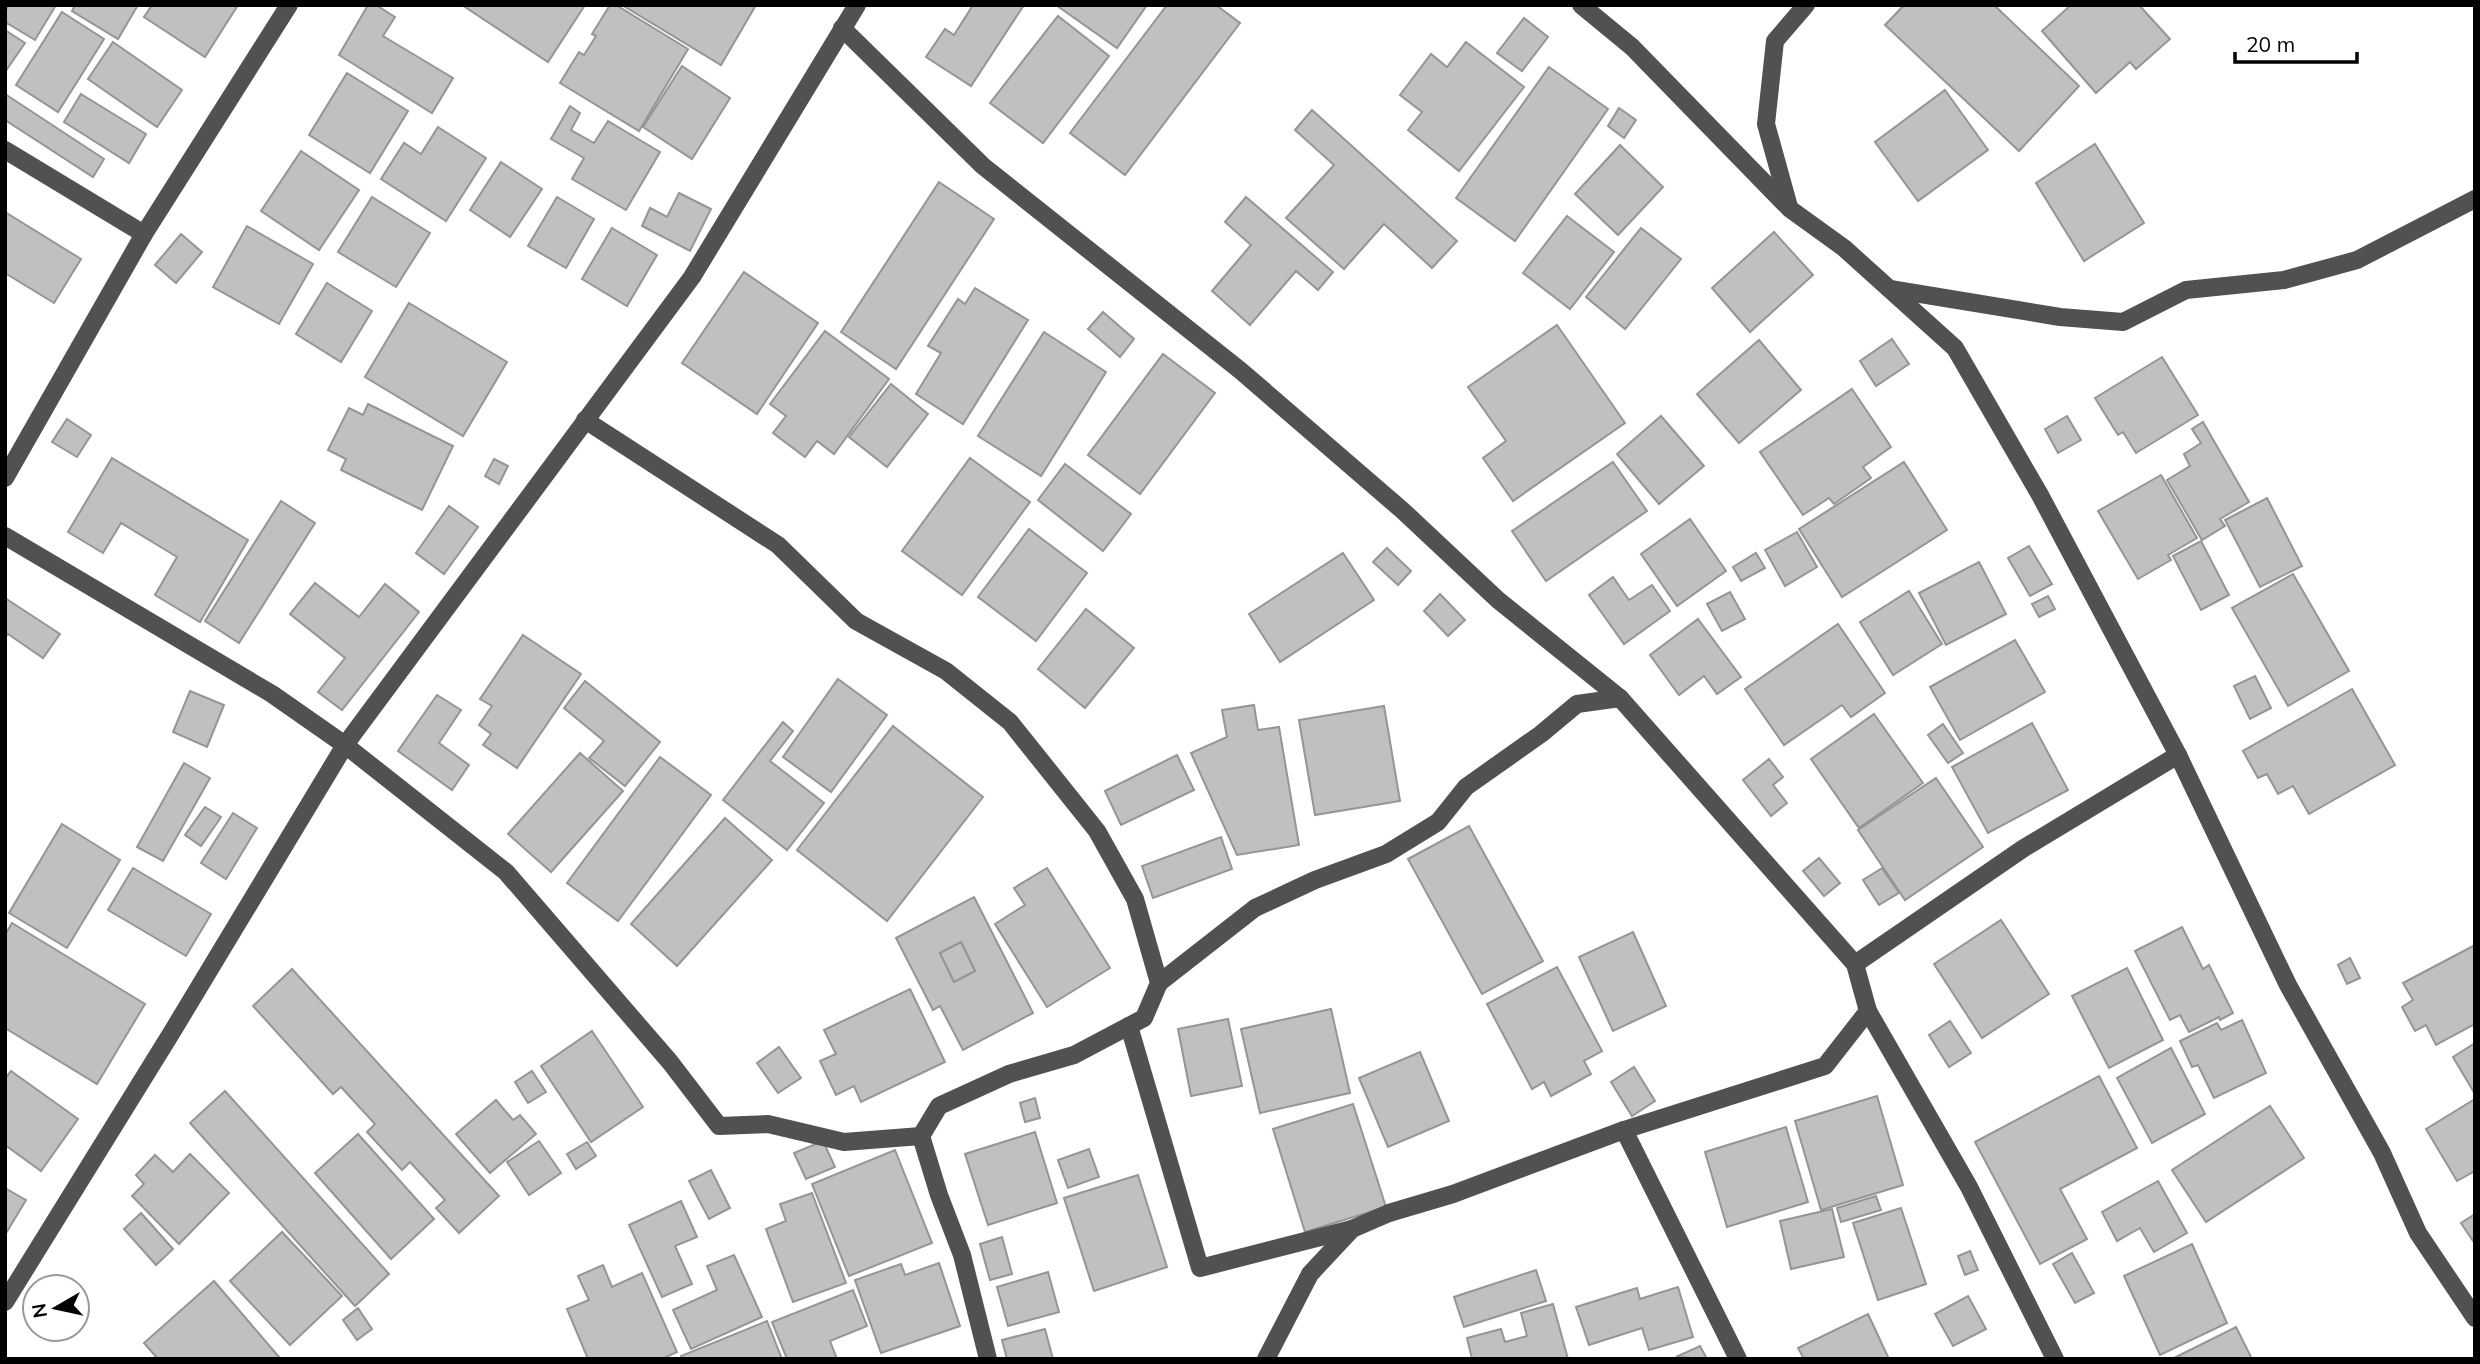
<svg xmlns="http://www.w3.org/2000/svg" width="2480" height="1364" font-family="Mulish,sans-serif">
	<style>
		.building { fill: #c0c0c0; stroke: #959595; stroke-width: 2; fill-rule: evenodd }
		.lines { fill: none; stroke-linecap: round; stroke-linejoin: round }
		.minor { stroke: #515151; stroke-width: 18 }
	</style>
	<rect width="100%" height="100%" fill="#fff"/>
	<!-- building -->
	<g class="building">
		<path d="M9,5H56L35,40L5,22V11Z"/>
		<path d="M75,5H138L118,39L72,11Z"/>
		<path d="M152,5H238L205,57L144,17Z"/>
		<path d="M368,5H376L395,17L383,36L453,78L432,113L339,55Z"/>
		<path d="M462,5H585L548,62Z"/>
		<path d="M610,5H616L688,49L639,131L560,83L579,52L584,55L596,36L592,34Z"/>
		<path d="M622,5H756L721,65Z"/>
		<path d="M973,5H1024L971,86L926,57L945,29L954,35Z"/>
		<path d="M1056,5H1147L1117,48Z"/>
		<path d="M1167,5H1216L1240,23L1125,175L1070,133Z"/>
		<path d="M1904,5H1994L2079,86L2019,151L1885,25Z"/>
		<path d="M2071,5H2139L2170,39L2136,69L2130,62L2096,93L2042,31Z"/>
		<path d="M62,12L104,39L58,112L16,85Z"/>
		<path d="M1058,16L1109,56L1043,143L990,103Z"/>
		<path d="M1524,18L1548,37L1522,71L1497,53Z"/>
		<path d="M5,30L25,43L5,72Z"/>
		<path d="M113,42L182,90L157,127L88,79Z"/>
		<path d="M1466,42L1524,87L1459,171L1408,130L1422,112L1400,95L1431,54L1447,67Z"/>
		<path d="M682,66L730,98L692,159L643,127Z"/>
		<path d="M1549,67L1608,109L1515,241L1456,198Z"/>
		<path d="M347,73L408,111L370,173L309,135Z"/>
		<path d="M1945,90L1988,150L1918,201L1875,142Z"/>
		<path d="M5,94L104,159L93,177L5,120Z"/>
		<path d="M81,94L146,134L129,163L64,122Z"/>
		<path d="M570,106L580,113L571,130L594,143L608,121L660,152L626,210L572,179L584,158L551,139Z"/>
		<path d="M1619,108L1636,120L1624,138L1608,126Z"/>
		<path d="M1312,110L1457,241L1432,268L1384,224L1344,269L1286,218L1334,165L1295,130Z"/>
		<path d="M438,127L486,158L446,221L381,179L404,143L421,154Z"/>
		<path d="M2095,144L2144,223L2084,261L2036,183Z"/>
		<path d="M1620,145L1663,187L1618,235L1575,194Z"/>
		<path d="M301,151L359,190L319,250L261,211Z"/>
		<path d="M501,162L542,189L510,237L470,210Z"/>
		<path d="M939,182L994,219L896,369L841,332Z"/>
		<path d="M679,193L711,209L690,251L642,226L650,208L667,217Z"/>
		<path d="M372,197L430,233L396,287L338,252Z"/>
		<path d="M557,197L594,219L566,268L528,246Z"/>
		<path d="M1246,197L1333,272L1318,290L1296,271L1250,325L1212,291L1251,245L1225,222Z"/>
		<path d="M5,212L81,259L54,303L5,273Z"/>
		<path d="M1567,216L1614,252L1570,309L1523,273Z"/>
		<path d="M247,226L313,264L279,324L213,287Z"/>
		<path d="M612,228L657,255L627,306L582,279Z"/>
		<path d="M1641,228L1681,259L1625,329L1586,297Z"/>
		<path d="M1774,232L1813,275L1750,332L1712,288Z"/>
		<path d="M181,234L202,252L176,283L155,265Z"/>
		<path d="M744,272L818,323L757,414L682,363Z"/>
		<path d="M327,283L372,311L341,362L296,334Z"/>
		<path d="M975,288L1028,320L963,424L916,394L941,353L928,346L958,299L965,304Z"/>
		<path d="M409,303L507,362L463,436L365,377Z"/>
		<path d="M1103,312L1134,339L1120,357L1088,329Z"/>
		<path d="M1557,325L1625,423L1513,501L1483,458L1506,441L1468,387Z"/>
		<path d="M825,331L889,379L834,454L817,441L805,457L773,433L786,416L770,404Z"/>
		<path d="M1044,332L1106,372L1041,476L978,436Z"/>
		<path d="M1892,339L1909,364L1876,386L1860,361Z"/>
		<path d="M1759,340L1801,390L1739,443L1697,394Z"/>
		<path d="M1163,354L1215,393L1140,494L1088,455Z"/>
		<path d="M2162,357L2198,415L2136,453L2123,432L2118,435L2095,398Z"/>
		<path d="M891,384L928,414L887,467L849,437Z"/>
		<path d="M1852,389L1891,447L1863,467L1871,478L1834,504L1829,498L1803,515L1760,452Z"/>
		<path d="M368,404L453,446L422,510L341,470L346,459L328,450L349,408L363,415Z"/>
		<path d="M1661,416L1704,466L1659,504L1617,454Z"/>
		<path d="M2067,416L2081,440L2058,453L2045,429Z"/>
		<path d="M67,419L91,435L77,457L52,442Z"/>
		<path d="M2203,422L2249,502L2220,519L2225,526L2202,540L2167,480L2190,466L2184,454L2201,443L2192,429Z"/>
		<path d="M112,458L248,540L200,622L155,595L177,557L121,523L103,553L68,532Z"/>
		<path d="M970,458L1030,502L962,595L902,551Z"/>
		<path d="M494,459L508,466L499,484L485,476Z"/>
		<path d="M1613,462L1647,511L1546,581L1512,531Z"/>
		<path d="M1904,462L1947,530L1842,597L1799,529Z"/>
		<path d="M1065,464L1131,514L1103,551L1038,500Z"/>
		<path d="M2161,475L2197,538L2168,555L2171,560L2138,579L2098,511Z"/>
		<path d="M2267,498L2302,566L2260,587L2225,520Z"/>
		<path d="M281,501L315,523L239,643L205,621Z"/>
		<path d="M449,506L478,527L444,574L416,553Z"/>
		<path d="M1690,519L1726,571L1677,606L1641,554Z"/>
		<path d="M1029,529L1087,573L1036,641L978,597Z"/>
		<path d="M1797,532L1817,567L1785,586L1765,550Z"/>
		<path d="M2201,541L2229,595L2201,610L2173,556Z"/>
		<path d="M2029,546L2052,584L2030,596L2008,558Z"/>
		<path d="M1387,548L1411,571L1398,585L1373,562Z"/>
		<path d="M1343,553L1374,600L1280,662L1249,614Z"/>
		<path d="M1756,553L1765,568L1741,581L1733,567Z"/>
		<path d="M1979,562L2006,614L1946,645L1919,593Z"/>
		<path d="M2293,574L2349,671L2288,706L2232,608Z"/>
		<path d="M1613,577L1629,600L1652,585L1670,611L1624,644L1589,595Z"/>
		<path d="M315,583L359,617L385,584L419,612L342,710L318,692L345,658L290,614Z"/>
		<path d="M1909,591L1942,644L1893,675L1860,622Z"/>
		<path d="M1730,592L1745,619L1722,631L1707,604Z"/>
		<path d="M1440,594L1465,620L1448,636L1424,611Z"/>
		<path d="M2048,596L2055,609L2039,617L2032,604Z"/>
		<path d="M5,598L60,634L43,658L8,634L5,637Z"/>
		<path d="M1086,609L1134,648L1085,708L1038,669Z"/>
		<path d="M1698,619L1741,677L1717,694L1704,676L1679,695L1650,655Z"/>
		<path d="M1838,624L1885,693L1851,717L1842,705L1784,745L1745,689Z"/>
		<path d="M523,635L581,674L517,768L483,745L491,734L479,725L492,706L480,699Z"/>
		<path d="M2015,640L2045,692L1960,740L1930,687Z"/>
		<path d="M2255,676L2271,708L2250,719L2234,686Z"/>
		<path d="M838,679L887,715L831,792L783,757Z"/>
		<path d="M585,681L660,742L625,786L589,758L604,741L564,708Z"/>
		<path d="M2352,689L2395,765L2309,814L2293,786L2278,794L2267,774L2258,778L2243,751Z"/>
		<path d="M190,691L224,705L207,747L173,732Z"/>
		<path d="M437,695L461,710L439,743L469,765L452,790L398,751Z"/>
		<path d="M1254,705L1258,730L1279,727L1299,845L1237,855L1191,753L1227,737L1222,710Z"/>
		<path d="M1384,706L1400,801L1315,815L1299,720Z"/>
		<path d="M1874,714L1923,783L1859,828L1811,759Z"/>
		<path d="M783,722L793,731L770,761L824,803L787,850L723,800Z"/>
		<path d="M2032,723L2068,790L1988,833L1952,767Z"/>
		<path d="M1943,724L1963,753L1948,763L1928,735Z"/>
		<path d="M893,726L983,797L887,921L797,850Z"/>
		<path d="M580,753L623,791L551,872L508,834Z"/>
		<path d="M1177,755L1194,790L1121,825L1105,791Z"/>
		<path d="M660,757L711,795L618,921L567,883Z"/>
		<path d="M1769,759L1783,777L1773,785L1787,803L1771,816L1743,780Z"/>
		<path d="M184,763L210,778L163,861L137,847Z"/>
		<path d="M1936,778L1983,847L1905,900L1858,830Z"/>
		<path d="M205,807L221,817L201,846L185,835Z"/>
		<path d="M233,813L257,828L226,879L201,863Z"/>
		<path d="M725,818L772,860L677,966L631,924Z"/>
		<path d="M62,824L120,860L67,948L9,913Z"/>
		<path d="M1469,826L1543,961L1482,994L1408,859Z"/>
		<path d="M1221,837L1232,869L1153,898L1142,866Z"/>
		<path d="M1819,858L1840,883L1824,896L1803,871Z"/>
		<path d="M133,868L211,914L186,956L108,910Z"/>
		<path d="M1047,868L1110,968L1047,1007L995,924L1025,905L1014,888Z"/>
		<path d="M1882,868L1899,893L1879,905L1863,880Z"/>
		<path d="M974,897L1033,1013L963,1050L940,1006L933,1010L896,938ZM961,942L975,971L954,982L940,953Z"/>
		<path d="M2001,920L2049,994L1982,1038L1934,964Z"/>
		<path d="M12,923L145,1004L97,1084L5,1028V935Z"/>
		<path d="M2182,927L2203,969L2209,965L2233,1013L2220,1020L2219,1017L2189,1032L2180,1015L2170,1020L2135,951Z"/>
		<path d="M1633,932L1666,1006L1613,1031L1579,957Z"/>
		<path d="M961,942L975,971L954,982L940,953Z"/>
		<path d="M2475,945V1024L2436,1045L2426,1025L2415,1031L2402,1007L2413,1000L2403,983Z"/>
		<path d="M2350,958L2360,978L2347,984L2338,965Z"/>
		<path d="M1557,967L1602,1051L1584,1061L1591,1074L1551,1096L1544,1082L1532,1089L1487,1004Z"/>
		<path d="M2127,968L2163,1040L2109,1068L2072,996Z"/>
		<path d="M292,969L499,1196L459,1233L436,1208L445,1200L410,1162L402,1170L367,1132L375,1124L341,1087L333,1094L253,1006Z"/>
		<path d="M910,989L945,1062L861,1102L854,1086L836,1095L820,1061L836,1054L824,1030Z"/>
		<path d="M1331,1009L1350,1093L1260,1113L1241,1029Z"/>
		<path d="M1228,1019L1242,1086L1191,1096L1178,1029Z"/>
		<path d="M2242,1020L2266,1073L2214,1098L2198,1065L2192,1067L2180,1041L2217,1023L2221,1030Z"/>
		<path d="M1950,1021L1971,1053L1949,1067L1929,1035Z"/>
		<path d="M592,1031L643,1107L591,1142L541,1066Z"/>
		<path d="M2475,1043V1094L2453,1057Z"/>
		<path d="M779,1047L801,1078L778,1093L757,1063Z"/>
		<path d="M2171,1048L2205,1114L2152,1143L2117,1078Z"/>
		<path d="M1420,1052L1449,1121L1388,1147L1359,1078Z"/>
		<path d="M1634,1067L1655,1101L1632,1116L1611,1082Z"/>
		<path d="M11,1071L78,1119L41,1171L5,1145V1079Z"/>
		<path d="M532,1071L546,1092L528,1103L515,1082Z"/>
		<path d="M2099,1076L2137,1148L2060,1189L2087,1239L2040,1264L1975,1142Z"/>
		<path d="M225,1091L389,1274L355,1306L190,1123Z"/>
		<path d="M1877,1096L1903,1185L1821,1210L1795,1121Z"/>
		<path d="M1035,1098L1040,1118L1025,1122L1020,1103Z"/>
		<path d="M2475,1099V1171L2457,1181L2426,1129Z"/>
		<path d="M496,1100L513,1120L520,1115L536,1134L490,1173L456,1134Z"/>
		<path d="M1353,1104L1386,1207L1305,1232L1273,1129Z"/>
		<path d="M2270,1106L2304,1158L2206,1222L2172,1170Z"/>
		<path d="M1786,1127L1808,1202L1727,1227L1705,1152Z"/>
		<path d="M1035,1132L1057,1203L988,1225L965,1154Z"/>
		<path d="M358,1134L434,1219L391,1259L315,1173Z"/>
		<path d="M539,1141L561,1173L529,1195L507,1162Z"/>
		<path d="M823,1141L835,1167L806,1179L794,1153Z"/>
		<path d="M587,1142L596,1156L576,1169L567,1154Z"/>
		<path d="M1089,1149L1099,1177L1068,1188L1058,1160Z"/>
		<path d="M895,1150L932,1243L849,1276L812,1184Z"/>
		<path d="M190,1154L229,1193L179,1244L132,1196L144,1184L136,1175L155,1155L173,1172Z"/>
		<path d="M711,1170L730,1208L709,1219L689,1181Z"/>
		<path d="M1138,1175L1167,1267L1094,1291L1064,1198Z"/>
		<path d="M2158,1181L2187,1233L2154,1252L2140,1228L2117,1241L2102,1212Z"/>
		<path d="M5,1188L26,1200L5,1235Z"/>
		<path d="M812,1193L846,1283L793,1302L766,1229L786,1221L780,1204Z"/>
		<path d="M1876,1196L1881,1210L1841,1222L1837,1208Z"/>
		<path d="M681,1201L697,1237L675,1246L692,1284L662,1297L629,1225Z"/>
		<path d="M1901,1208L1926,1284L1878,1300L1853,1223Z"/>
		<path d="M1832,1209L1844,1257L1791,1269L1780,1221Z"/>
		<path d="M141,1213L173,1249L156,1265L124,1229Z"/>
		<path d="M2475,1214V1244L2461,1223Z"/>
		<path d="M282,1232L342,1296L290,1345L230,1281Z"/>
		<path d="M1002,1237L1012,1274L990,1280L980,1244Z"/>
		<path d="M2192,1244L2227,1323L2160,1355L2124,1276Z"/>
		<path d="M1970,1251L1978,1270L1965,1275L1958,1256Z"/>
		<path d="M2072,1253L2094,1293L2075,1303L2053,1264Z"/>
		<path d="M734,1255L762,1317L691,1349L673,1310L717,1290L707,1266Z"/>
		<path d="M939,1263L960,1326L881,1353L855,1280L901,1264L905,1275Z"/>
		<path d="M603,1265L612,1287L642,1273L677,1352L662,1359H588L567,1309L589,1300L578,1276Z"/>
		<path d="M1536,1270L1546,1301L1464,1327L1454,1297Z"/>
		<path d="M1048,1272L1059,1312L1008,1326L997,1287Z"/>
		<path d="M214,1281L279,1357L278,1359H158L144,1343Z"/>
		<path d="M1678,1287L1693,1337L1649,1350L1642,1328L1589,1345L1576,1307L1637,1288L1640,1299Z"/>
		<path d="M853,1290L867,1326L830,1341L837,1359H787L772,1322Z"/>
		<path d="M1968,1296L1986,1329L1953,1346L1935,1314Z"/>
		<path d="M1553,1304L1568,1359H1472L1467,1338L1501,1329L1505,1342L1527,1336L1521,1313Z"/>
		<path d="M358,1308L372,1329L357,1340L343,1320Z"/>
		<path d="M1868,1314L1889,1359H1804L1798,1348Z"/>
		<path d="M767,1321L782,1359H682L681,1356Z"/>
		<path d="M2236,1327L2252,1359H2172Z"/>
		<path d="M1045,1329L1053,1359H1007L1002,1340Z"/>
		<path d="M1700,1346L1707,1359L1676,1357Z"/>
	</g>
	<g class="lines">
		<!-- minor -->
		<g class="minor">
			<path d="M1581,5L1632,47L1790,209L1844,248L1955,348L2040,495L2178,755L2288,985L2382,1153L2418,1233L2475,1318"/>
			<path d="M842,28L983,166L1241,371L1402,510L1498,600L1620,698L1855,964L2024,848L2178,755"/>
			<path d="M5,150L144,234"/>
			<path d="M1789,207L1766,124L1775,41L1806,5"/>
			<path d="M1890,289L2060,317L2123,322L2186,290L2284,280L2357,260L2475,199"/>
			<path d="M585,420L778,545L856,621L946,671L1010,722L1097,831L1135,899L1159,983L1144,1018L1074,1055L1009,1074L939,1106L921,1136"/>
			<path d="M5,478L144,234L289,5"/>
			<path d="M5,536L272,694L345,745L506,872L670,1062L719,1126L768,1124L844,1142L921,1136L939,1195L962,1255L988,1359"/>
			<path d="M1159,983L1255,908L1315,880L1386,854L1438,822L1466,787L1541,734L1577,704L1620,698"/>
			<path d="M1868,1011L1969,1187L2055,1359"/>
			<path d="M1129,1026L1200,1268L1352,1229L1389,1213L1453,1194L1624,1130L1825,1066L1868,1011L1855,964"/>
			<path d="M1624,1130L1738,1359"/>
			<path d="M5,1302L172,1032L345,745L692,277L857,5"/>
			<path d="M1266,1359L1310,1274L1352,1229"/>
		</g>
	</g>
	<!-- border -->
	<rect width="2480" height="1364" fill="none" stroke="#000000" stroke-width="14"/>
	<!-- north arrow -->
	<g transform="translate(56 1308) rotate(261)"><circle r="33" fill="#ffffff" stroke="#999999" stroke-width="2"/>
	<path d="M0-5L12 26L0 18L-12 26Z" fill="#000000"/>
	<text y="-10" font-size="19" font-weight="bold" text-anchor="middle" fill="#000000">N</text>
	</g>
	<!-- scale -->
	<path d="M2235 52v10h122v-10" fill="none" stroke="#000000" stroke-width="3.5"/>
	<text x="2246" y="52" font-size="21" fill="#000000" stroke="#ffffff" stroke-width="5" paint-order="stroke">20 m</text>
</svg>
